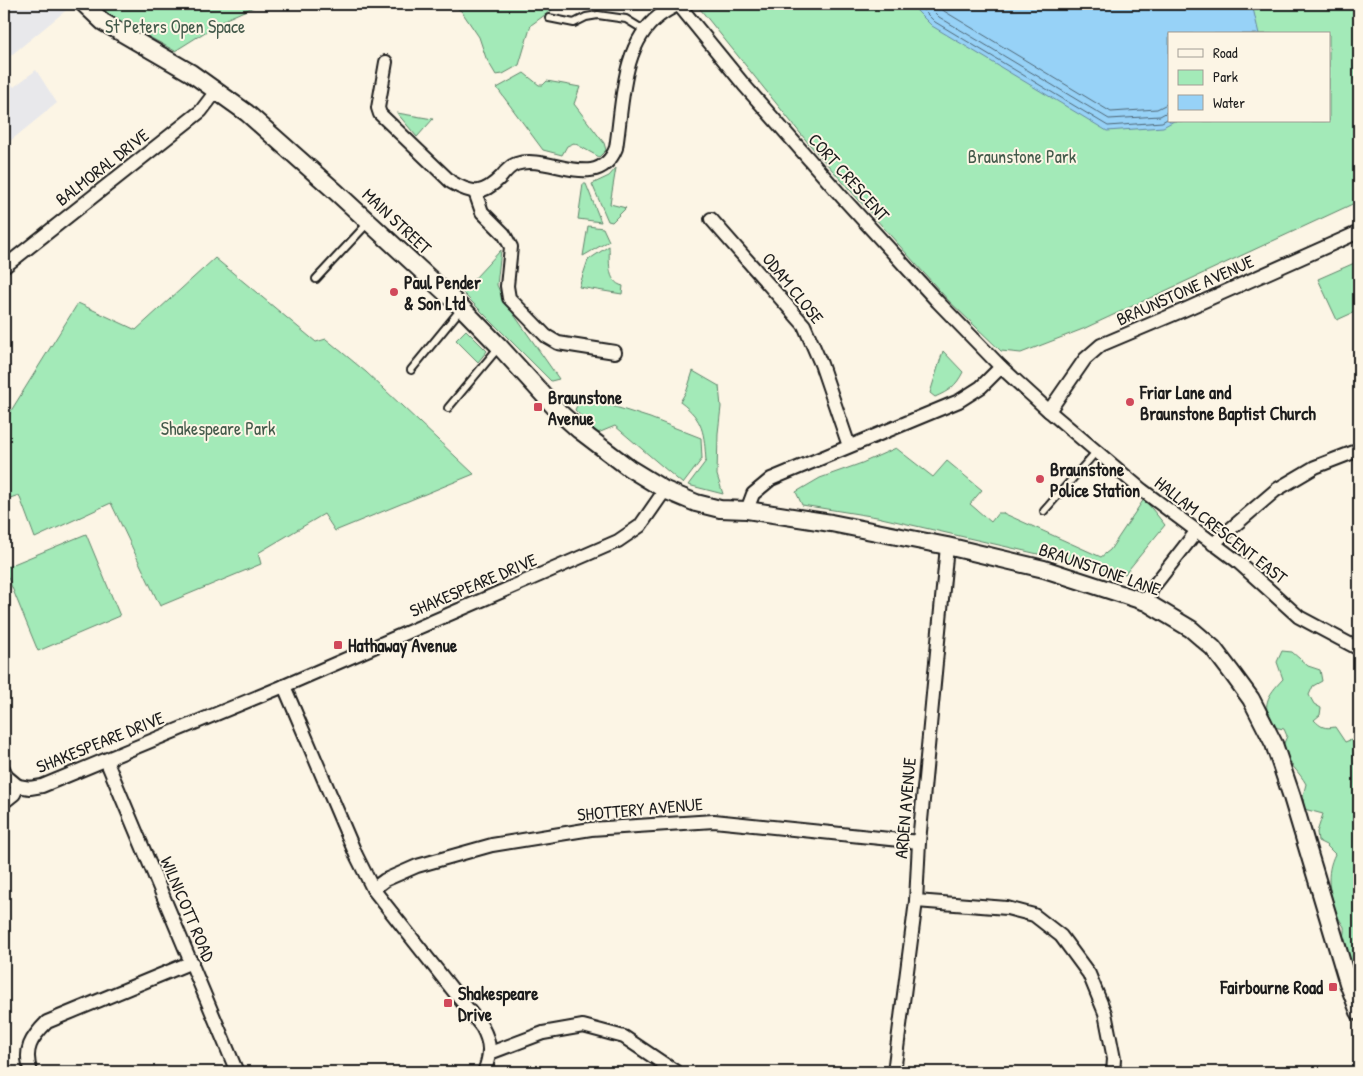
<svg xmlns="http://www.w3.org/2000/svg" width="1363" height="1076" font-family="'Patrick Hand',sans-serif">
	<style>
		.built { fill: #e8e8eb }
		.green { fill: #a3eab8; stroke: #60836a; fill-rule: evenodd }
		.water { fill: #97d2f7; stroke: #66899f }
		.lines { fill: none; stroke-linecap: round; stroke-linejoin: round }
		.shore { stroke: #4d6574; stroke-width: 1 }
		.service-casing { stroke: #1c1c1c; stroke-width: 10 }
		.minor-casing { stroke: #1c1c1c; stroke-width: 16 }
		.tertiary-casing { stroke: #1c1c1c; stroke-width: 20 }
		.service { stroke: #fcf5e5; stroke-width: 6 }
		.minor { stroke: #fcf5e5; stroke-width: 12 }
		.tertiary { stroke: #fcf5e5; stroke-width: 16 }
		.poi-dot { fill: #d1495b; stroke: #fcf5e5; stroke-width: 2 }
		.labels { text-anchor: middle; dominant-baseline: central; stroke-width: 4; stroke-linejoin: round; paint-order: stroke }
		.park-label { font-size: 18px; fill: #445a4b; stroke: #fcf5e5 }
		.street-label { font-size: 18px; fill: #1c1c1c; stroke: #fcf5e5 }
		.poi-label { font-size: 18px; font-weight: bold; fill: #1c1c1c; stroke: #fcf5e5; text-anchor: start }
	</style>
	<rect width="100%" height="100%" fill="#fcf5e5"/>
	<filter id="ink" filterUnits="userSpaceOnUse"><feTurbulence type="fractalNoise" baseFrequency=".02" numOctaves="2"/><feDisplacementMap in="SourceGraphic" scale="10" xChannelSelector="R" yChannelSelector="G"/><feConvolveMatrix kernelMatrix="1 2 1 2 8 2 1 2 1" color-interpolation-filters="sRGB"/></filter>
	<g filter="url(#ink)">
		<!-- built -->
		<g class="built">
			<path d="M4,4H68L70,7L4,61Z"/>
			<path d="M36,70L57,103L4,146V74L14,87Z"/>
		</g>
		<!-- green -->
		<g class="green">
			<path d="M98,4H260L226,19L175,51L111,16Z"/>
			<path d="M453,4H560L531,25L519,65L503,74L496,75L486,58L479,37L462,12Z"/>
			<path d="M696,4H1359V201L1083,329L1021,353L1001,351L948,300L809,144ZM1169,34H1329V121H1169Z"/>
			<path d="M524,73L539,85H543L547,81L580,87L574,104L604,143L606,150L599,157L574,143L567,146L562,155L543,150L497,88Z"/>
			<path d="M397,113L433,119L417,137Z"/>
			<path d="M616,168L610,204L626,208L612,222L608,221L592,184L609,176Z"/>
			<path d="M583,184H586L601,222L578,219Z"/>
			<path d="M588,226L603,228L609,241L583,256Z"/>
			<path d="M609,246C610,260 606,282 623,286L622,294L579,287L588,260Z"/>
			<path d="M501,250L497,285L503,299L559,379L551,381L462,292Z"/>
			<path d="M215,258L316,342L326,339L366,372L474,474L335,531L324,514L258,553L261,564L160,606L111,503L35,538L19,495L4,500V422L78,303L136,330Z"/>
			<path d="M1359,261V310L1337,320L1318,279Z"/>
			<path d="M466,330L487,351L478,362L456,340Z"/>
			<path d="M943,351L963,372C956,386 949,391 935,397L930,393Z"/>
			<path d="M693,371L719,386L721,407L718,433L717,475L723,494L688,485L706,461C704,433 704,420 680,402L687,390Z"/>
			<path d="M581,396L650,418L701,438L702,459L683,484L615,426L598,433L575,410Z"/>
			<path d="M896,448L933,477L947,461L982,490L970,504L991,522L998,513H1003L1101,557L1110,550L1144,499L1165,525L1125,574L877,517L802,505L796,492L820,478L862,463Z"/>
			<path d="M86,534L120,616L38,651L4,568Z"/>
			<path d="M1282,651L1292,652L1308,666L1320,670L1322,681L1313,686L1309,695L1314,704L1321,708L1320,715L1314,720C1321,727 1324,729 1335,727L1345,742L1350,740L1359,744V990C1354,976 1347,961 1343,946C1341,940 1345,934 1344,927C1342,923 1338,918 1337,914C1329,893 1325,874 1335,854L1326,845L1318,841L1317,832L1323,814L1304,809L1303,796L1306,784C1299,771 1287,763 1282,748L1287,736L1284,729L1273,727C1261,705 1267,696 1283,679L1277,662Z"/>
		</g>
		<!-- water -->
		<path class="water" d="M910,4H1252L1259,34H1169V121H1174L1163,127L1107,131L932,26Z"/>
		<g class="lines">
			<!-- shore -->
			<g class="shore">
				<path d="M917,4L935,22L1108,126L1162,122L1169,118"/>
				<path d="M926,4L939,17L1109,119L1160,116L1169,111"/>
				<path d="M936,4L944,11L1111,112L1157,109L1169,103"/>
			</g>
			<defs>
				<g id="service">
					<path d="M549,18L574,23L586,17L598,15L626,19L644,30"/>
					<path d="M316,279L368,223"/>
					<path d="M411,370L461,309"/>
					<path d="M448,408L499,347"/>
					<path d="M1044,511L1096,452"/>
				</g>
				<g id="minor">
					<path d="M678,4L744,85L843,198L938,302L1001,367L1049,411L1142,490L1237,561L1299,617L1359,649"/>
					<path d="M386,62L378,108L380,114L451,182C473,195 483,195 501,177C505,172 510,166 516,164C548,153 598,194 616,148C623,104 621,45 659,16C665,11 672,8 679,4"/>
					<path d="M475,192L482,212L504,234L511,247L507,286L509,298L546,336L558,343L615,352"/>
					<path d="M711,219L804,325L821,364L849,446"/>
					<path d="M4,267L201,111L217,90"/>
					<path d="M1049,411L1085,359L1101,345L1184,310L1359,232"/>
					<path d="M747,510L753,494L771,479L959,401L981,387L1001,367"/>
					<path d="M1213,544L1276,490L1315,467L1359,450"/>
					<path d="M1146,602L1153,587L1196,532"/>
					<path d="M284,686L356,855L373,889L482,1027C491,1043 491,1055 484,1072"/>
					<path d="M106,760L237,1072"/>
					<path d="M4,770L6,776L18,786"/>
					<path d="M4,802L14,794L18,786L30,788L42,786L284,686L618,541L640,526L665,490"/>
					<path d="M373,889L385,880L417,866L492,845L591,829L714,821L919,842"/>
					<path d="M916,901L1007,908L1034,915L1061,936L1089,974L1105,1013L1114,1059L1113,1072"/>
					<path d="M490,1053L543,1033L583,1026L624,1037L676,1072"/>
					<path d="M31,1072C23,1050 31,1038 47,1022L192,962"/>
					<path d="M894,1072L916,901L919,842L947,546"/>
				</g>
				<path id="tertiary" d="M84,4L103,22L191,73L247,113L335,191L462,308L499,346L559,412L579,430L629,468L665,490L696,503L720,509L747,510L831,523L947,546L1044,569L1146,602L1191,629L1213,648L1232,673L1251,699L1274,744L1292,797L1348,983L1359,1012"/>
			</defs>
			<!-- service casing -->
			<use href="#service" class="service-casing"/>
			<!-- minor casing -->
			<use href="#minor" class="minor-casing"/>
			<!-- tertiary casing -->
			<use href="#tertiary" class="tertiary-casing"/>
			<!-- service -->
			<use href="#service" class="service"/>
			<!-- minor -->
			<use href="#minor" class="minor"/>
			<!-- tertiary -->
			<use href="#tertiary" class="tertiary"/>
		</g>
	</g>
	<!-- markers -->
	<g class="poi-dot">
		<circle cx="394" cy="292" r="5"/>
		<circle cx="1130" cy="402" r="5"/>
		<rect x="533" y="402" width="10" height="10" rx="2.5"/>
		<circle cx="1040" cy="479" r="5"/>
		<rect x="333" y="640" width="10" height="10" rx="2.5"/>
		<rect x="1328" y="982" width="10" height="10" rx="2.5"/>
		<rect x="443" y="998" width="10" height="10" rx="2.5"/>
	</g>
	<g class="labels">
		<!-- park labels -->
		<g class="park-label">
			<text x="175" y="26">St Peters Open Space</text>
			<text x="1022" y="156">Braunstone Park</text>
			<text x="218" y="428">Shakespeare Park</text>
		</g>
		<!-- street labels -->
		<g class="street-label">
			<text transform="translate(102 167) rotate(-38)">BALMORAL DRIVE</text>
			<text transform="translate(849 177) rotate(48)">CORT CRESCENT</text>
			<text transform="translate(397 221) rotate(43)">MAIN STREET</text>
			<text transform="translate(793 288) rotate(51)">ODAM CLOSE</text>
			<text transform="translate(1185 290) rotate(-24)">BRAUNSTONE AVENUE</text>
			<text transform="translate(1221 530) rotate(38)">HALLAM CRESCENT EAST</text>
			<text transform="translate(1100 569) rotate(19)">BRAUNSTONE LANE</text>
			<text transform="translate(473 585) rotate(-23)">SHAKESPEARE DRIVE</text>
			<text transform="translate(100 742) rotate(-22)">SHAKESPEARE DRIVE</text>
			<text transform="translate(905 808) rotate(-85)">ARDEN AVENUE</text>
			<text transform="translate(640 809) rotate(-5)">SHOTTERY AVENUE</text>
			<text transform="translate(188 909) rotate(67)">WILNICOTT ROAD</text>
		</g>
		<!-- poi labels -->
		<g class="poi-label">
			<text x="404" y="282">Paul Pender<tspan x="404" dy="21">&amp; Son Ltd</tspan></text>
			<text x="1140" y="392">Friar Lane and<tspan x="1140" dy="21">Braunstone Baptist Church</tspan></text>
			<text x="548" y="397">Braunstone<tspan x="548" dy="21">Avenue</tspan></text>
			<text x="1050" y="469">Braunstone<tspan x="1050" dy="21">Police Station</tspan></text>
			<text x="348" y="645">Hathaway Avenue</text>
			<text x="1323" y="987" text-anchor="end">Fairbourne Road</text>
			<text x="458" y="993">Shakespeare<tspan x="458" dy="21">Drive</tspan></text>
		</g>
	</g>
	<!-- margin -->
	<rect width="1363" height="1076" fill="none" stroke="#fcf5e5" stroke-width="20"/>
	<rect x="10" y="10" width="1343" height="1056" fill="none" stroke="#1c1c1c" stroke-width="2" filter="url(#ink)"/>
	<!-- legend -->
	<rect x="1168" y="32" width="162" height="90" fill="#fcf5e5" stroke="#a29e95"/>
	<rect x="1178" y="49" width="25" height="8" fill="#fcf5e5" stroke="#a29e95"/>
	<text x="1213" y="58" font-size="15" fill="#1c1c1c">Road</text>
	<rect x="1178" y="70" width="25" height="15" fill="#a3eab8" stroke="#a29e95"/>
	<text x="1213" y="82" font-size="15" fill="#1c1c1c">Park</text>
	<rect x="1178" y="95" width="25" height="15" fill="#97d2f7" stroke="#a29e95"/>
	<text x="1213" y="108" font-size="15" fill="#1c1c1c">Water</text>
</svg>
